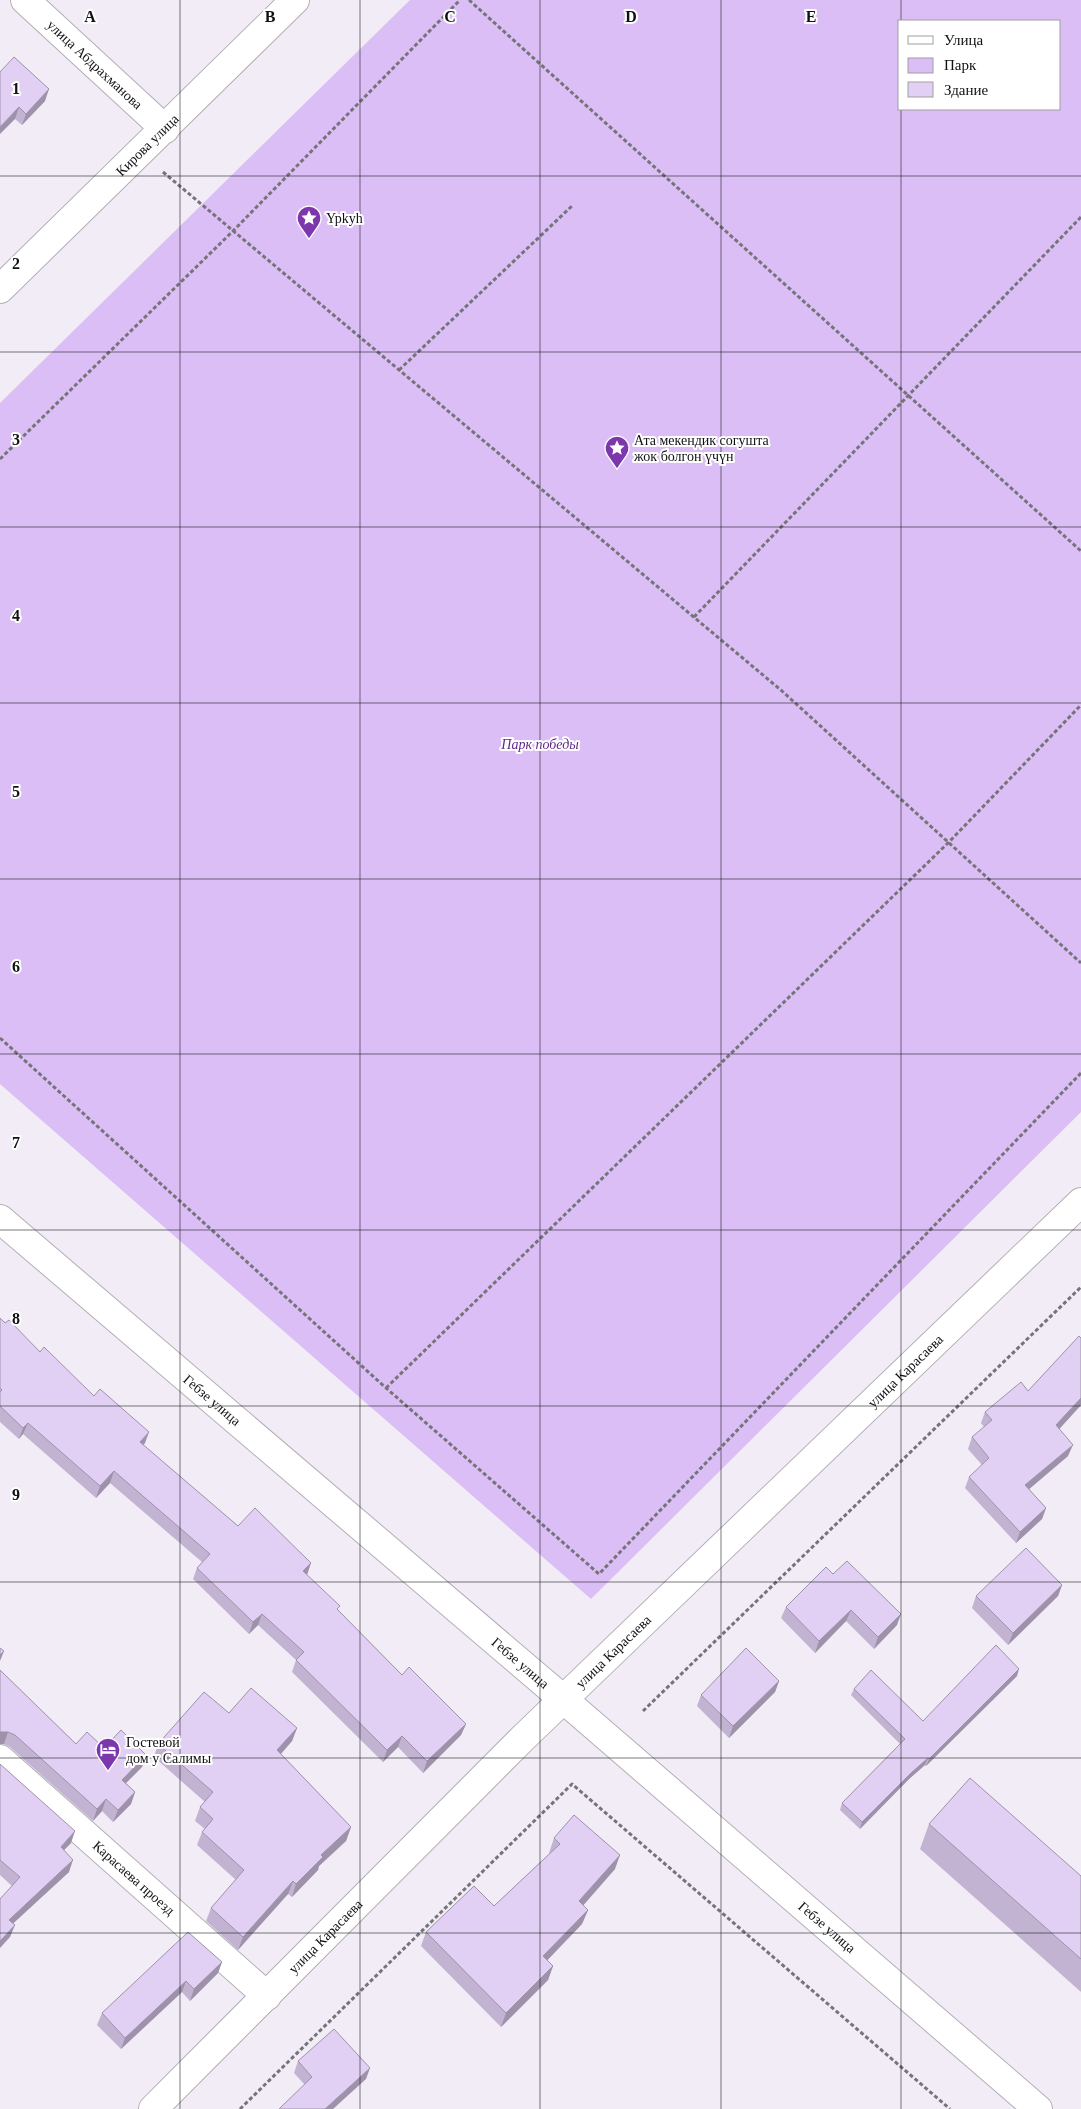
<svg xmlns="http://www.w3.org/2000/svg" width="1081" height="2109" font-family="Georgia,serif">
	<style>
		.green { fill: #dabef5; fill-rule: evenodd }
		.lines { fill: none; stroke-linecap: round; stroke-linejoin: round }
		.minor-casing { stroke: #b3aeb7; stroke-width: 30 }
		.major-casing { stroke: #b3aeb7; stroke-width: 30 }
		.path { stroke: #767379; stroke-width: 3; stroke-dasharray: 4 2.5; stroke-linecap: butt }
		.minor { stroke: #fff; stroke-width: 28 }
		.major { stroke: #fff; stroke-width: 28 }
		.wall { fill: #c2b3d2 }
		.shaded-wall { fill: #9e92ab }
		.building { fill: #e2d0f4; stroke: #9e92ab }
		.grid { fill: none; stroke: #111013; stroke-width: 1; stroke-opacity: 0.55 }
		.labels { text-anchor: middle; dominant-baseline: central; stroke-width: 4; stroke-linejoin: round; paint-order: stroke }
		.street-label { font-size: 14px; fill: #111013; stroke: #fff }
		.poi-label { font-size: 14px; fill: #111013; stroke: #fff; text-anchor: start }
		.park-label { font-size: 14px; font-style: italic; fill: #62288b; stroke: #fff }
		.grid-label { font-size: 16px; text-anchor: middle; font-weight: bold; fill: #111013; stroke: #fff; stroke-width: 4; stroke-linejoin: round; paint-order: stroke }
	</style>
	<rect width="100%" height="100%" fill="#f1ecf5"/>
	<!-- green -->
	<path class="green" d="M410,0H1081V1112L591,1599L0,1084V403ZM900,21H1060V109H900Z"/>
	<g class="lines">
		<defs>
			<g id="minor">
				<path id="s1" d="M25,0L165,129"/>
				<path id="s2" d="M0,289L295,0"/>
				<path id="s3" d="M0,1219L563,1699"/>
				<path id="s4" d="M0,1759L267,1996"/>
			</g>
			<g id="major">
				<path id="s5" d="M563,1699L1038,2109"/>
				<path id="s6" d="M153,2109L523,1738L1081,1202"/>
			</g>
		</defs>
		<!-- minor casing -->
		<use href="#minor" class="minor-casing"/>
		<!-- major casing -->
		<use href="#major" class="major-casing"/>
		<!-- path -->
		<g class="path">
			<path d="M469,0L1081,551"/>
			<path d="M163,172L782,691L1081,963"/>
			<path d="M399,370L573,205"/>
			<path d="M0,459L233,231L460,0"/>
			<path d="M694,617L1081,217"/>
			<path d="M0,1038L386,1388L599,1574L1081,1073"/>
			<path d="M386,1388L949,842L1081,705"/>
			<path d="M643,1711L1081,1287"/>
			<path d="M240,2109L572,1784L950,2109"/>
		</g>
		<!-- minor -->
		<use href="#minor" class="minor"/>
		<!-- major -->
		<use href="#major" class="major"/>
	</g>
	<!-- wall -->
	<g class="wall">
		<path d="M0,72L45,101L22,125L15,119Z"/>
		<path d="M0,1318L94,1396L145,1443L143,1445L238,1526L307,1575L338,1610L402,1675L466,1724L461,1735L423,1773L398,1747L383,1762L292,1672L296,1660L258,1625L249,1634L193,1579L197,1568L202,1562L110,1483L96,1498L23,1434L19,1439L0,1422Z"/>
		<path d="M1081,1338V1405L1059,1429L1068,1456L1029,1489L1046,1508L1042,1519L1016,1543L965,1488L969,1477L982,1465L968,1449L972,1437L984,1427L981,1423L985,1412L1028,1391Z"/>
		<path d="M833,1574L897,1625L874,1649L846,1621L815,1653L781,1618L786,1607Z"/>
		<path d="M1062,1585L1058,1596L1008,1645L972,1608L976,1596Z"/>
		<path d="M0,1670L76,1744L104,1748L146,1755L142,1767L126,1783L135,1792L131,1804L113,1822L102,1811L93,1821L10,1747L4,1744Z"/>
		<path d="M1017,1676L926,1766L925,1765L909,1779L860,1829L840,1810L842,1803L900,1744L851,1695L854,1689L923,1721Z"/>
		<path d="M779,1681L775,1692L729,1738L697,1706L701,1695Z"/>
		<path d="M229,1713L297,1728L292,1741L281,1754L351,1827L346,1841L319,1866L318,1870L292,1897L288,1894L238,1950L206,1921L211,1908L236,1880L197,1845L202,1832L205,1829L195,1821L200,1807L205,1802L154,1757L158,1744Z"/>
		<path d="M0,1764L71,1843L64,1850L69,1872L13,1923L10,1937L12,1886L0,1875Z"/>
		<path d="M929,1824L1081,1876V1992L920,1849Z"/>
		<path d="M554,1838L615,1869L583,1905L588,1910L582,1924L547,1960L553,1966L548,1980L501,2027L421,1946L426,1932L494,1906L550,1853H549Z"/>
		<path d="M222,1962L218,1973L190,2001L182,1992L121,2049L97,2025L102,2013Z"/>
		<path d="M298,2061L366,2079L305,2085L294,2073Z"/>
	</g>
	<!-- shaded-wall -->
	<g class="shaded-wall">
		<path d="M49,89L45,101L22,125L26,114Z"/>
		<path d="M19,107L15,119L0,134V127Z"/>
		<path d="M1081,1398V1405L1052,1437L1056,1425Z"/>
		<path d="M28,1423L23,1434L19,1439L23,1428Z"/>
		<path d="M149,1432L145,1443L136,1453L140,1442Z"/>
		<path d="M1073,1445L1068,1456L1021,1496L1025,1485Z"/>
		<path d="M114,1471L110,1483L96,1498L100,1486Z"/>
		<path d="M1046,1508L1042,1519L1016,1543L1020,1532Z"/>
		<path d="M311,1563L307,1575L303,1571Z"/>
		<path d="M1062,1585L1058,1596L1008,1645L1013,1633Z"/>
		<path d="M851,1610L846,1621L815,1653L819,1641Z"/>
		<path d="M262,1614L258,1625L249,1634L253,1622Z"/>
		<path d="M901,1614L897,1625L874,1649L878,1637Z"/>
		<path d="M4,1651L0,1661V1655Z"/>
		<path d="M1019,1669L1017,1676L926,1766L929,1759Z"/>
		<path d="M779,1681L775,1692L729,1738L733,1726Z"/>
		<path d="M466,1724L461,1735L423,1773L427,1761Z"/>
		<path d="M297,1728L292,1741L273,1763L277,1750Z"/>
		<path d="M0,1732H8L4,1744H0Z"/>
		<path d="M402,1736L398,1747L383,1762L387,1750Z"/>
		<path d="M146,1755L142,1767L118,1791L122,1780Z"/>
		<path d="M928,1758L925,1765L909,1779L860,1829L862,1822L911,1773Z"/>
		<path d="M135,1792L131,1804L113,1822L118,1810Z"/>
		<path d="M106,1799L102,1811L93,1821L97,1809Z"/>
		<path d="M351,1827L346,1841L319,1866L318,1870L292,1897L296,1884L321,1855Z"/>
		<path d="M75,1831L71,1843L56,1858L61,1847Z"/>
		<path d="M620,1855L615,1869L574,1916L579,1901Z"/>
		<path d="M73,1860L69,1872L5,1931L9,1920Z"/>
		<path d="M293,1881L288,1894L238,1950L243,1937Z"/>
		<path d="M588,1910L582,1924L538,1970L543,1956Z"/>
		<path d="M15,1925L10,1937L0,1948V1941Z"/>
		<path d="M222,1962L218,1973L190,2001L194,1989Z"/>
		<path d="M553,1966L548,1980L501,2027L506,2013Z"/>
		<path d="M186,1981L182,1992L121,2049L125,2038Z"/>
		<path d="M370,2068L366,2079L333,2109H325Z"/>
	</g>
	<!-- building -->
	<g class="building">
		<path d="M14,57L49,89L26,114L19,107L0,127V72Z"/>
		<path d="M0,1318L5,1323L9,1320L40,1352L44,1347L94,1396L100,1389L149,1432L140,1442L238,1526L255,1508L311,1563L303,1571L340,1606L337,1609L402,1675L409,1667L466,1724L427,1761L402,1736L387,1750L296,1660L304,1652L262,1614L253,1622L197,1568L210,1554L114,1471L100,1486L28,1423L23,1428L0,1406V1392L2,1390L0,1388Z"/>
		<path d="M1079,1336L1081,1338V1398L1056,1425L1073,1445L1025,1485L1046,1508L1020,1532L969,1477L989,1458L972,1437L992,1420L985,1412L1021,1382L1028,1391Z"/>
		<path d="M1026,1548L1062,1585L1013,1633L976,1596Z"/>
		<path d="M847,1561L901,1614L878,1637L851,1610L819,1641L786,1607L826,1567L833,1574Z"/>
		<path d="M996,1645L1019,1669L929,1759L928,1758L911,1773L862,1822L842,1803L905,1739L854,1689L871,1670L923,1721Z"/>
		<path d="M0,1648L4,1651L0,1655Z"/>
		<path d="M746,1648L779,1681L733,1726L701,1695Z"/>
		<path d="M0,1670L76,1744L87,1732L104,1748L121,1730L146,1755L122,1780L135,1792L118,1810L106,1799L97,1809L15,1735L8,1732H0Z"/>
		<path d="M251,1688L297,1728L277,1750L351,1827L321,1855L323,1857L296,1884L293,1881L243,1937L211,1908L244,1870L202,1832L213,1819L200,1807L213,1792L158,1744L204,1692L229,1713Z"/>
		<path d="M0,1764L75,1831L61,1847L73,1860L9,1920L15,1925L0,1941V1899L20,1877L0,1860Z"/>
		<path d="M970,1778L1081,1876V1959L929,1824Z"/>
		<path d="M574,1815L620,1855L579,1901L588,1910L543,1956L553,1966L506,2013L426,1932L474,1886L494,1906L560,1844L554,1838Z"/>
		<path d="M188,1932L222,1962L194,1989L186,1981L125,2038L102,2013Z"/>
		<path d="M334,2029L370,2068L325,2109H279L312,2077L298,2061Z"/>
	</g>
	<!-- grid -->
	<path class="grid" d="M180,0V2109M360,0V2109M540,0V2109M721,0V2109M901,0V21M901,109V2109M0,176H1081M0,352H1081M0,527H1081M0,703H1081M0,879H1081M0,1054H1081M0,1230H1081M0,1406H1081M0,1582H1081M0,1758H1081M0,1933H1081"/>
	<!-- icons -->
	<defs>
		<symbol id="sight-pin" viewBox="-11 -11 22 30"><path d="M0 17L-7.5 6A9.5 9.5 0 1 1 7.5 6Z" fill="#7b37ab" stroke="#fff"/><path d="M0-6L1.8-2.2L6-1.7L2.9 1.2L3.7 5.4L0 3.3L-3.7 5.4L-2.9 1.2L-6-1.7L-1.8-2.2Z" fill="#fff"/></symbol>
		<symbol id="hotel-pin" viewBox="-11 -11 22 30"><path d="M0 17L-7.5 6A9.5 9.5 0 1 1 7.5 6Z" fill="#7b37ab" stroke="#fff"/><path d="M-6-4.5h1.5V1H6V5H4.5V3h-9V5H-6ZM-4 0a1.8 1.8 0 1 1 3.6 0ZM.5 0V-2.5h3Q6-2.5 6 0Z" fill="#fff"/></symbol>
	</defs>
	<g fill-rule="evenodd">
		<use href="#sight-pin" x="295" y="204" width="28" height="38"/>
		<use href="#sight-pin" x="603" y="434" width="28" height="38"/>
		<use href="#hotel-pin" x="94" y="1736" width="28" height="38"/>
	</g>
	<g class="labels">
		<!-- street labels -->
		<g class="street-label">
			<text stroke="none"><textPath href="#s1" startOffset="95">улица Абдрахманова</textPath></text>
			<text stroke="none"><textPath href="#s2" startOffset="206">Кирова улица</textPath></text>
			<text stroke="none"><textPath href="#s6" startOffset="1054">улица Карасаева</textPath></text>
			<text stroke="none"><textPath href="#s3" startOffset="279">Гебзе улица</textPath></text>
			<text stroke="none"><textPath href="#s6" startOffset="649">улица Карасаева</textPath></text>
			<text stroke="none"><textPath href="#s3" startOffset="684">Гебзе улица</textPath></text>
			<text stroke="none"><textPath href="#s4" startOffset="179">Карасаева проезд</textPath></text>
			<text stroke="none"><textPath href="#s5" startOffset="349">Гебзе улица</textPath></text>
			<text stroke="none"><textPath href="#s6" startOffset="244">улица Карасаева</textPath></text>
		</g>
		<!-- poi labels -->
		<g class="poi-label">
			<text x="326" y="218">Ypkyh</text>
			<text x="634" y="440">Ата мекендик согушта<tspan x="634" dy="16">жок болгон үчүн</tspan></text>
			<text x="126" y="1742">Гостевой<tspan x="126" dy="16">дом у Салимы</tspan></text>
		</g>
		<!-- park labels -->
		<g class="park-label">
			<text x="540" y="744">Парк победы</text>
		</g>
	</g>
	<g class="grid-label">
		<text x="90" y="22">A</text>
		<text x="270" y="22">B</text>
		<text x="450" y="22">C</text>
		<text x="631" y="22">D</text>
		<text x="811" y="22">E</text>
		<text x="16" y="94">1</text>
		<text x="16" y="269">2</text>
		<text x="16" y="445">3</text>
		<text x="16" y="621">4</text>
		<text x="16" y="797">5</text>
		<text x="16" y="972">6</text>
		<text x="16" y="1148">7</text>
		<text x="16" y="1324">8</text>
		<text x="16" y="1500">9</text>
	</g>
	<!-- legend -->
	<rect x="898" y="20" width="162" height="90" fill="#ffffff" stroke="#a09fa1"/>
	<rect x="908" y="36" width="25" height="8" fill="#ffffff" stroke="#a09fa1"/>
	<text x="944" y="45" font-size="15" fill="#111013">Улица</text>
	<rect x="908" y="58" width="25" height="15" fill="#dabef5" stroke="#a09fa1"/>
	<text x="944" y="70" font-size="15" fill="#111013">Парк</text>
	<rect x="908" y="82" width="25" height="15" fill="#e2d0f4" stroke="#a09fa1"/>
	<text x="944" y="95" font-size="15" fill="#111013">Здание</text>
</svg>
